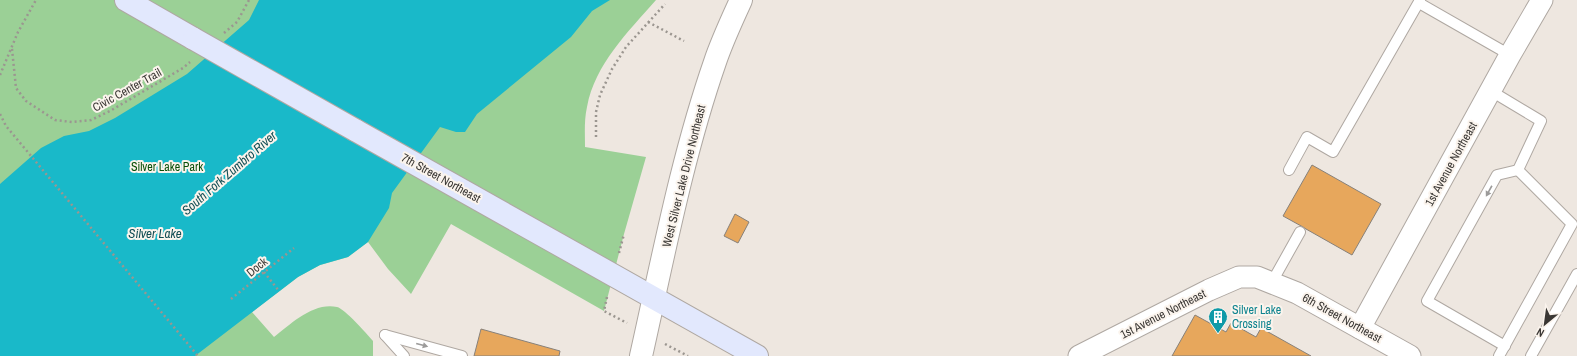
<svg xmlns="http://www.w3.org/2000/svg" width="1577" height="356" font-family="'Archivo Narrow',sans-serif">
	<style>
		.green { fill: #9bd096 }
		.water { fill: #19b9c9 }
		.building { fill: #e7a75c; stroke: #87817a }
		.lines { fill: none; stroke-linecap: round; stroke-linejoin: round }
		.service-casing { stroke: #afa8a2; stroke-width: 12 }
		.minor-casing { stroke: #afa8a2; stroke-width: 23 }
		.tertiary-casing { stroke: #afa8a2; stroke-width: 24 }
		.secondary-casing { stroke: #afa8a2; stroke-width: 24 }
		.path { stroke: #9b9690; stroke-width: 2.5; stroke-dasharray: 2 3; stroke-linecap: butt }
		.service { stroke: #fff; stroke-width: 10 }
		.minor { stroke: #fff; stroke-width: 21 }
		.tertiary { stroke: #fff; stroke-width: 22 }
		.secondary { stroke: #e2e8fd; stroke-width: 22 }
		.secondary-bridge-casing { stroke: #afa8a2; stroke-width: 24; stroke-linecap: butt }
		.secondary-bridge { stroke: #e2e8fd; stroke-width: 22 }
		.oneway { fill: #9c9b9a }
		.labels { text-anchor: middle; dominant-baseline: central; stroke-width: 4; stroke-linejoin: round; paint-order: stroke }
		.street-label { font-size: 12px; fill: #3a3734; stroke: #fbf4ed }
		.park-label { font-size: 12px; fill: #094f07; stroke: #fbf4ed }
		.culture-label { font-size: 12px; fill: #0d838f; stroke: #fbf4ed; text-anchor: start }
		.water-label { font-size: 13px; font-style: italic; fill: #114d54; stroke: #fbf4ed }
	</style>
	<rect width="100%" height="100%" fill="#eee7e0"/>
	<!-- green -->
	<path class="green" d="M0,0H656C628,32 595,64 587,107C584,120 585,134 585,147L646,157L624,234L604,311L451,224L411,294L388,269L368,242L348,257L320,265L298,277L252,312L274,337C291,324 313,302 337,307C345,309 366,333 373,341V356H0Z"/>
	<!-- water -->
	<path class="water" d="M259,0H610L592,11L571,37L477,114L465,132H456L440,127L392,193L389,208L368,242L348,257L320,265L298,277L195,356H0V184L41,148L64,136L89,131L115,118L187,74L249,20Z"/>
	<!-- building -->
	<g class="building">
		<path d="M1312,165L1381,204L1352,255L1306,229L1303,227L1283,216Z"/>
		<path d="M735,214L749,222L738,243L724,236Z"/>
		<path d="M1195,315L1226,332L1231,323L1256,337L1261,328L1311,356H1172Z"/>
		<path d="M481,329L560,351L559,356H474Z"/>
	</g>
	<g class="lines">
		<defs>
			<g id="service">
				<path d="M1419,3L1510,55"/>
				<path d="M1491,91L1541,121L1518,170L1572,224L1499,356"/>
				<path d="M1289,170L1307,137L1333,152L1420,0"/>
				<path d="M1272,282L1300,232"/>
				<path d="M385,335L462,356"/>
				<path d="M385,335L404,356"/>
				<path d="M1505,346L1427,301L1497,175L1518,170"/>
				<path d="M1531,356L1577,274"/>
			</g>
			<g id="minor">
				<path d="M1360,328L1510,55L1542,0"/>
				<path d="M1079,356L1209,290L1239,277H1257L1297,293L1410,356"/>
			</g>
			<path id="tertiary" d="M641,356C663,258 682,157 715,62C722,41 732,20 741,0"/>
			<g id="secondary">
				<path d="M126,0L194,39"/>
				<path d="M355,130L757,356"/>
			</g>
		</defs>
		<!-- service casing -->
		<use href="#service" class="service-casing"/>
		<!-- minor casing -->
		<use href="#minor" class="minor-casing"/>
		<!-- tertiary casing -->
		<use href="#tertiary" class="tertiary-casing"/>
		<!-- secondary casing -->
		<use href="#secondary" class="secondary-casing"/>
		<!-- path -->
		<g class="path">
			<path d="M648,22L684,41"/>
			<path d="M224,33L237,22L249,0"/>
			<path d="M12,49L16,88L26,101L55,120L72,122L91,120L110,111L183,68L190,62"/>
			<path d="M0,75L18,32L36,0"/>
			<path d="M0,114L6,126L198,356"/>
			<path d="M596,137V112L600,95L612,69L626,47L665,4"/>
			<path d="M619,253L624,234"/>
			<path d="M264,272L279,291"/>
			<path d="M607,297L604,311L627,323"/>
			<path d="M231,299L294,248"/>
			<path d="M665,344L688,356"/>
		</g>
		<!-- service -->
		<use href="#service" class="service"/>
		<!-- minor -->
		<use href="#minor" class="minor"/>
		<!-- tertiary -->
		<use href="#tertiary" class="tertiary"/>
		<!-- secondary -->
		<use href="#secondary" class="secondary"/>
		<defs>
			<path id="secondary-bridge" d="M194,39L355,130"/>
		</defs>
		<!-- secondary-bridge casing -->
		<use href="#secondary-bridge" class="secondary-bridge-casing"/>
		<!-- secondary-bridge -->
		<use href="#secondary-bridge" class="secondary-bridge"/>
	</g>
	<!-- one-way arrows -->
	<defs><path id="oneway-solid" d="M-6-.8H1V-3.2L6.5 0L1 3.2V.8H-6Z"/></defs>
	<g class="oneway">
		<use href="#oneway-solid" transform="translate(1489 191) rotate(119)"/>
		<use href="#oneway-solid" transform="translate(422 345) rotate(15)"/>
	</g>
	<!-- icons -->
	<defs>
		<symbol id="building-pin" viewBox="-11 -11 22 30"><path d="M0 17L-7.5 6A9.5 9.5 0 1 1 7.5 6Z" fill="#0f9aa8" stroke="#fbf4ed"/><path d="M-4-6H4V6H1V3H-1V6H-4ZM-2.5-4.3h1.7v1.8h-1.7ZM.8-4.3h1.7v1.8H.8ZM-2.5-1h1.7V.8h-1.7ZM.8-1h1.7V.8H.8Z" fill="#fff"/></symbol>
	</defs>
	<g fill-rule="evenodd">
		<use href="#building-pin" x="1207" y="306" width="22" height="30"/>
	</g>
	<g class="labels">
		<!-- street labels -->
		<g class="street-label">
			<text transform="translate(127 90) rotate(-29)">Civic Center Trail</text>
			<text transform="translate(1451 164) rotate(-61)">1st Avenue Northeast</text>
			<text transform="translate(684 176) rotate(-76)">West Silver Lake Drive Northeast</text>
			<text transform="translate(441 178) rotate(29)">7th Street Northeast</text>
			<text transform="translate(257 267) rotate(-39)">Dock</text>
			<text transform="translate(1163 314) rotate(-27)">1st Avenue Northeast</text>
			<text transform="translate(1342 318) rotate(29)">6th Street Northeast</text>
		</g>
		<!-- park labels -->
		<g class="park-label">
			<text x="167" y="167">Silver Lake Park</text>
		</g>
		<!-- culture labels -->
		<g class="culture-label">
			<text x="1232" y="310">Silver Lake<tspan x="1232" dy="14">Crossing</tspan></text>
		</g>
		<!-- water labels -->
		<g class="water-label">
			<text transform="translate(229 173) rotate(-41)">South Fork Zumbro River</text>
			<text x="155" y="233">Silver Lake</text>
		</g>
	</g>
	<!-- north arrow -->
	<g transform="translate(1545 324) rotate(209)" stroke="#fbf4ed" stroke-width="3" paint-order="stroke">
	<path d="M0-3L7 15L0 10L-7 15Z" fill="#3a3734"/>
	<text y="-6" font-size="11" font-weight="bold" text-anchor="middle" fill="#3a3734">N</text>
	</g>
</svg>
